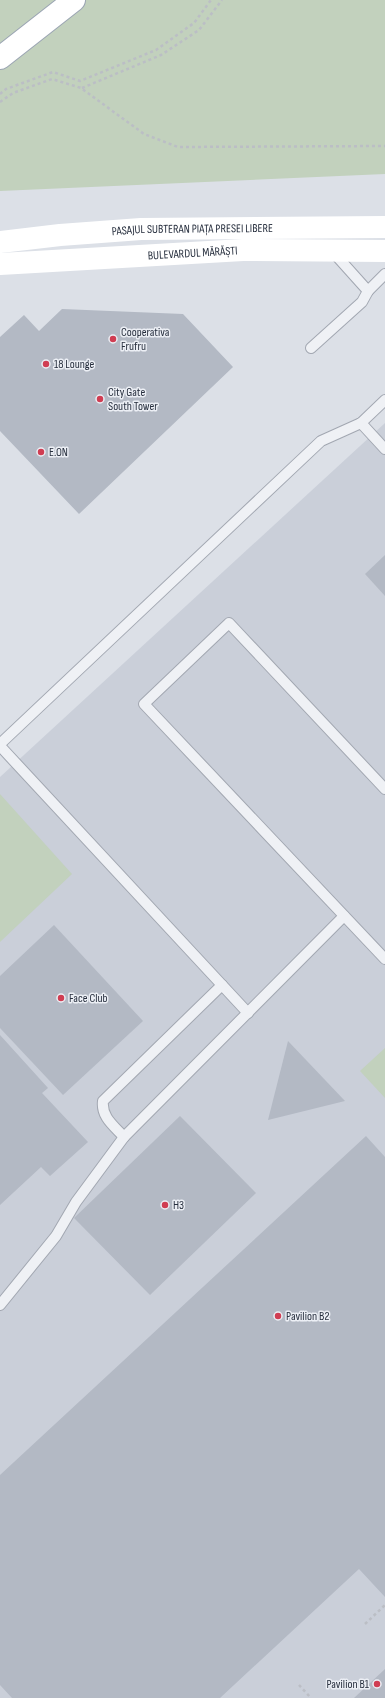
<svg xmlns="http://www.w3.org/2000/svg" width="385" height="1698" font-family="'Sofia Sans Condensed',sans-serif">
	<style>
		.built { fill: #cacfd9 }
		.green { fill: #c2d1bd }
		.building { fill: #b3b9c4 }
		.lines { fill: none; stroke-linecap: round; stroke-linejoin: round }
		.service-casing { stroke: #a2a7b1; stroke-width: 12 }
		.primary-casing { stroke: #9ba5b3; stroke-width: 24 }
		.path { stroke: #bbbec5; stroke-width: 2.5; stroke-dasharray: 3 3; stroke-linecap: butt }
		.service { stroke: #eff1f5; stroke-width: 10 }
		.secondary { stroke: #fff; stroke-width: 22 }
		.primary { stroke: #fff; stroke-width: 22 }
		.poi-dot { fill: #d03d52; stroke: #eceff5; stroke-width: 1.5 }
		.labels { text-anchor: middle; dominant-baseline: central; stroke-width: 3; stroke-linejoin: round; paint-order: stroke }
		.street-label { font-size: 12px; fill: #262e3d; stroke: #eceff5 }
		.poi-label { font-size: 12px; fill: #262e3d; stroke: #eceff5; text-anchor: start }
	</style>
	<rect width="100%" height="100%" fill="#dce0e7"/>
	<!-- built -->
	<path class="built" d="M385,423V1698H0V777Z"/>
	<!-- green -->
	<g class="green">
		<path d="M0,0H385V174L0,191Z"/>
		<path d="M0,794L72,874L0,942Z"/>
		<path d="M385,1048V1098L360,1071Z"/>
	</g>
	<!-- building -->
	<g class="building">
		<path d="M62,309L183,314L233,367L79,514L0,431V337L24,315L39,331Z"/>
		<path d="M385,555V596L365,574Z"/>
		<path d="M54,925L143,1021L63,1095L0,1028V976Z"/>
		<path d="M0,1035L48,1088L42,1093L88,1142L50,1176L41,1167L0,1205Z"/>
		<path d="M288,1041L345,1101L268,1120Z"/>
		<path d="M180,1116L256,1193L150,1295L74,1218Z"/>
		<path d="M366,1136L385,1157V1597L359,1569L220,1698H12L0,1685V1475Z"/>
		<path d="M385,1669V1698H354Z"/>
	</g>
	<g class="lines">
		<defs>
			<g id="service">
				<path d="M333,252L368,291"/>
				<path d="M311,348L362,302L368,291L385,274"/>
				<path d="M361,423L385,449"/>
				<path d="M0,744L321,441L361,423L385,400"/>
				<path d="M0,746L248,1013"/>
				<path d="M385,789L229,623L144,704L385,959"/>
				<path d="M124,1137C114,1126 101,1117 103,1101L222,985"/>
				<path d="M0,1305L56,1236L76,1202L124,1137L344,916"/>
			</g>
			<path id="primary" d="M0,58L74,0"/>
		</defs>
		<!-- service casing -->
		<use href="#service" class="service-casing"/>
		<!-- primary casing -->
		<use href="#primary" class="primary-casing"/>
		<!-- path -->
		<g class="path">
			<path d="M82,88L161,55L199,30L222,0"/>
			<path d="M0,94L6,89L53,72L80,81L156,50L194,23L211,0"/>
			<path d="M0,102L13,93L52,79L81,88L144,134L178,147L385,146"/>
			<path d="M365,1624L385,1605"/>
			<path d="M299,1685L311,1698"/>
		</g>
		<!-- service -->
		<use href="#service" class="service"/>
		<!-- secondary -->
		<g class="secondary">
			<path id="s1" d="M0,242L60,235L141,229L385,227"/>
			<path id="s2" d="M0,264L243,250L385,251"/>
		</g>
		<!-- primary -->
		<use href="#primary" class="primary"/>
	</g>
	<!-- markers -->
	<g class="poi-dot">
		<circle cx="113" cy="339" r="4"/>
		<circle cx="46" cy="364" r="4"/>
		<circle cx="100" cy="399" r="4"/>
		<circle cx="41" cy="452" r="4"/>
		<circle cx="61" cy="998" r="4"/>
		<circle cx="165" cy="1205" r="4"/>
		<circle cx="278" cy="1316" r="4"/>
		<circle cx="377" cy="1684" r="4"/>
	</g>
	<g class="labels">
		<!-- street labels -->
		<g class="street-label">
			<text stroke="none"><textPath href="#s1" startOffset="193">PASAJUL SUBTERAN PIAȚA PRESEI LIBERE</textPath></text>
			<text stroke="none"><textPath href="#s2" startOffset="193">BULEVARDUL MĂRĂȘTI</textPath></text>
		</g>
		<!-- poi labels -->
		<g class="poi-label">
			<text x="121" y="332">Cooperativa<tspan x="121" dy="14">Frufru</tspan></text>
			<text x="54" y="364">18 Lounge</text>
			<text x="108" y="392">City Gate<tspan x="108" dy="14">South Tower</tspan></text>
			<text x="49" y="452">E.ON</text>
			<text x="69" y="998">Face Club</text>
			<text x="173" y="1205">H3</text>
			<text x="286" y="1316">Pavilion B2</text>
			<text x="369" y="1684" text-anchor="end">Pavilion B1</text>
		</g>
	</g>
</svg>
